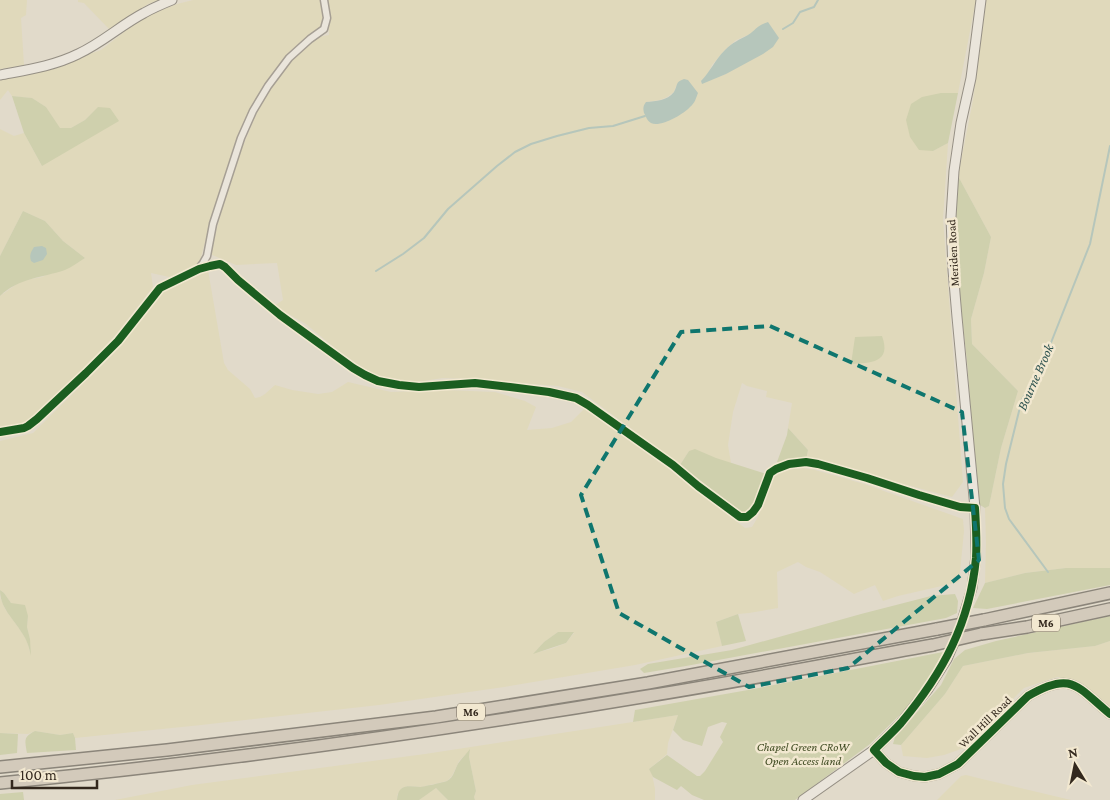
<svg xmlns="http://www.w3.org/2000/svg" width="1110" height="800" font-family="'Crimson Pro',serif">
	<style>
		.farmland { fill: #e0d9bb; fill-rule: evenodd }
		.green { fill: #cfd0ad }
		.water { fill: #b6c6bb }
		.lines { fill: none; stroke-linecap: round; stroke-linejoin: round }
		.stream { stroke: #b6c6bb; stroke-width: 2 }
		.street-casing { stroke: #a69f94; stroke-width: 9 }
		.secondary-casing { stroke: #958f84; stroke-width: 11 }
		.highway-casing { stroke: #8b857a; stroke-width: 14 }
		.street { stroke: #eae5db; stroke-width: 6 }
		.secondary { stroke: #eae5db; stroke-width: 9 }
		.highway { stroke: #d3cabb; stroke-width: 11 }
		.highway-bridge-casing { stroke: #8b857a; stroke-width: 14; stroke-linecap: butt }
		.highway-bridge { stroke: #d3cabb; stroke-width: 11 }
		.cycleway-casing { stroke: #f2e8d0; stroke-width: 11 }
		.cycleway { stroke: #1b5e20; stroke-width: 8 }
		.marked { fill: none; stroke: #0f766e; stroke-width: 4; stroke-dasharray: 10 6; stroke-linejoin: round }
		.labels { text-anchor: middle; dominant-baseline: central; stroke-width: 5; stroke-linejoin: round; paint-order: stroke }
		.shield { fill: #f2e8d0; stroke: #6c6253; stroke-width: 1 }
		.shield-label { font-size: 11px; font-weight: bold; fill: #33281d }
		.street-label { font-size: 12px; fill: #33281d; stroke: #f2e8d0 }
		.park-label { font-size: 12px; font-style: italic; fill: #434e25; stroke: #f2e8d0 }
		.water-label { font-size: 14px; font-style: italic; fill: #2d524f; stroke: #f2e8d0 }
	</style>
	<rect width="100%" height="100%" fill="#e1daca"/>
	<!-- farmland -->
	<g class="farmland">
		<path d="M0,0H27L26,15L21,18L24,65L0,69Z"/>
		<path d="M78,0H160L148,4L110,30L84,3L78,2Z"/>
		<path d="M193,0H321L324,21L321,28L293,50L270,77L249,112L237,137L208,231L200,261L194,268L174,278L151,273L153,287L119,331L94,359L33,418L24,424L11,427L0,429V296L21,281L42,277L85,258L63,241L45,221L23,211L0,256V129L14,136L24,133L42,166L98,107L85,120L71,128H59L46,107L32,98L12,96L8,90L0,100V79L34,73L101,50L128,29L149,15L177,4Z"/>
		<path d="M327,0H976L958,93H941L933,151L948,143L943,219L963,482L952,497L836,466L806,460L808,450L788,428L792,403L766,397L767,391L747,386L742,383L733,412L728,445L731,463L689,451L680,465L582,392L558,386L471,379L443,378L410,383L383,380L371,374L336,349L306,324L274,306L283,300L277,263L236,265L210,254L223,205L242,148L258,110L272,86L293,59L318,37L329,35ZM748,35L726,74L702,83L701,81L707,75L712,65L725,50L736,40ZM677,84L674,118L656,124L646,102L660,100L667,97L674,92Z"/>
		<path d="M986,0H1110V568H1066L1025,573L985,583L986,542L985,508L989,506L1001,448L1018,391L972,344L971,319L984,273L991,237L958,176L973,100Z"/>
		<path d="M208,270L224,363L228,370L250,389L255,398L260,397L265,394L275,385L292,390L318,394L332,392L348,382L391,392L445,390L495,392L525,401L536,407L527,430L552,428L571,422L585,408L665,466L745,528L752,527L759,515L771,476L785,470L803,468L815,470L864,484L963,519L964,531L959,582L898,596L883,601L875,585L854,594L820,572L806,567L798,562L777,572L778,608L749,613L738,614L716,622L722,646L635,665L504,687L379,705L201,725L75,738L73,733L60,735L35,731L28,734L0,733V597L5,609L21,631L27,641L30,652V639L27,627L28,616L11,603L4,593L0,590V441L33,433L112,355L135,325L156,297L170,286ZM558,632L574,633L566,643L551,649L534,653L544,642Z"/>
		<path d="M1110,641V708L1078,681L1057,677L1024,688L964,748L944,755L927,758L903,756L901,745L945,694L963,666L1028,653L1095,646Z"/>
		<path d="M678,715L668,743L667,754L649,769L652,774L655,789V800H475L474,797L476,791L469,757L470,750L459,761L452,776L447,781L421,787L408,786L402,788L397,795V800H115L192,785L425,754Z"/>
		<path d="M966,775L978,778L1071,800H937L961,776Z"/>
		<path d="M436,788L448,800H419L425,795Z"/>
	</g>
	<!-- green -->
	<g class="green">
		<path d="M941,93H958L948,143L933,151L919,150L910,137L906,120L911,104L922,97Z"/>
		<path d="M12,96L32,98L46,107L60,128H71L85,120L98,107L110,108L119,121L42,166L24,133Z"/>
		<path d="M958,176L991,237L984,273L971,319L972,344L1018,391L1001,448L989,506L985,508L980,505L972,429L967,361L960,299L955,239Z"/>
		<path d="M23,211L45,221L63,241L85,258C78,262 72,267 65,270C41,278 19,278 0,296V256Z"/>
		<path d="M882,336C892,363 870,363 851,364L855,337Z"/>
		<path d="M788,428L808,450L806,460L779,464L777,462L787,435Z"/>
		<path d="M695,449L716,458L766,474L753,507L747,513H743L680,465L689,451Z"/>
		<path d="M1066,568H1110V585L987,609L973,608L985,583L1025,573Z"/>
		<path d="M0,590L4,593L11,603L25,605L28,616L27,627L30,639L31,656C29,647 27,640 22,633C13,618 0,608 0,590Z"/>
		<path d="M955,594L958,601L957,613L946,618L686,666L644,673L640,669L648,664L732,650L861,614L931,596Z"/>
		<path d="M738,614L746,641L722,646L716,622Z"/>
		<path d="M1110,616V641L1095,646L1028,653L963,666L945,694L901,745L893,744L895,737L941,685L954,659L965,650L996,641Z"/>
		<path d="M558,632H574L566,643L533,654L544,642Z"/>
		<path d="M943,652L929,678L914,701L870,744L795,800H704L692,795L681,786L677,790L653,777L649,769L667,755L697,776H700L705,771L723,742L720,737L727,723L722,722L708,727L702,746L683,740L673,730L678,715L633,722L635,710L748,690Z"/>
		<path d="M35,731L60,735L73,733L75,738L76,750L27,753C25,740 23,737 35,731Z"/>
		<path d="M0,733L18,734L17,753L0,755Z"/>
		<path d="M470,749L469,757L476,791L474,797L475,800H448L436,788L419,800H397C398,784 408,786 420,787C422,787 445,782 447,781C455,777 455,766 460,761C463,757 467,753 470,749Z"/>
		<path d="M23,792L24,800H0V794Z"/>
	</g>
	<!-- water -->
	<g class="water">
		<path d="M768,22L779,38L773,47L763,54L726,74L702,84L701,81C710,72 715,60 725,50C733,42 739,40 748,35C757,29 756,26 768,22Z"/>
		<path d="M684,79L688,80L698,93C696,98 695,103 690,107C684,114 660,128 651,123C647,121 646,116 644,113C643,108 643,106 646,102C656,101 667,101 674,92C678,85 675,82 684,79Z"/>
		<path d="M42,246L46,248L47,254L43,260L34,263L31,261C29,255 31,252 34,247Z"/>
	</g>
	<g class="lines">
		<!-- stream -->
		<g class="stream">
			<path d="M783,29L793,23L800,12L814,7L818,0"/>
			<path d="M376,271L403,254L424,238L448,209L497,166L515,152L531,144L557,136L589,128L613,126L645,116"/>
			<path d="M1048,572L1009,519L1005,508L1003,484L1006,464L1022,399L1037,377L1041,368L1090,244L1110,146"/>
		</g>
		<defs>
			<g id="street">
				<path d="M199,268L203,263L207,256L213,224L241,138L253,111L268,86L289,58L310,39L324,29L327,18L324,0"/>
				<path d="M0,432L24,428L28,426L37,419L86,373L118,341L160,288L199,269L210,266L220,264L225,267L238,280L280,315L353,368L365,375L378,381L399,385L419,387L475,383L510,387L549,392L576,398L588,405L673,465L698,486L740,517H747L753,512L758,505L770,473L776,469L789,464L806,462L818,464L867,478L919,495L960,507L975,508"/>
			</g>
			<g id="secondary">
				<path d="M0,75C26,70 54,66 78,54C102,43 121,25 144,13C153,8 162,4 172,0"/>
				<path d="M874,750L886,763L899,772L914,776L925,777L939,774L958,764L1028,696C1072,670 1077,687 1110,714"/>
				<path d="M803,800L874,750L900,724L928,689L947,659L959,631L972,588L976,556L975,508L957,317L953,270L951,217L954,171L961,123L971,78L981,0"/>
			</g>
			<g id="highway">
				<path d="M984,620L1110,593"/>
				<path d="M981,634L1027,627L1110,609"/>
				<path d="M0,767L167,750L436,717L648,683L937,629"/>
				<path d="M0,783C217,762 433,732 648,696C743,681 838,662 933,645"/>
			</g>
		</defs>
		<!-- street casing -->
		<use href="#street" class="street-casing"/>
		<!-- secondary casing -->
		<use href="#secondary" class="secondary-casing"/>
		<!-- highway casing -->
		<use href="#highway" class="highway-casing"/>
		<!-- street -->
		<use href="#street" class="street"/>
		<!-- secondary -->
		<use href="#secondary" class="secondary"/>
		<!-- highway -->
		<use href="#highway" class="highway"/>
		<defs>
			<g id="highway-bridge">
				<path d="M937,629L984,620"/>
				<path d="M933,645L981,634"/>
			</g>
		</defs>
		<!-- highway-bridge casing -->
		<use href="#highway-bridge" class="highway-bridge-casing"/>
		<!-- highway-bridge -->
		<use href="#highway-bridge" class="highway-bridge"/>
		<defs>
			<path id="cycleway" d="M0,432L24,428L28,426L37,419L86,373L118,341L160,288L199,269L210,266L220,264L225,267L238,280L280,315L353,368L365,375L378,381L399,385L419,387L475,383L510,387L549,392L576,398L588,405L673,465L698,486L740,517H747L753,512L758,505L770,473L776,469L789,464L806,462L818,464L867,478L919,495L960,507L975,508C976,524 977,541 976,558C970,623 943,673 901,723C893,732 883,741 874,750L886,763L899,772L914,776L925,777L939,774L958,764L1028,696C1072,670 1077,687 1110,714"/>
		</defs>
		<!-- cycleway casing -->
		<use href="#cycleway" class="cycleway-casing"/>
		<!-- cycleway -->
		<use href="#cycleway" class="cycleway"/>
	</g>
	<!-- marked area -->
	<path class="marked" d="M770,326L962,412L979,560L848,668L749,687L619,613L581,495L681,332Z"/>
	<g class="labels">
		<!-- shield labels -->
		<g class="shield">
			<rect x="1032" y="614.5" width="28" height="17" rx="4"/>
			<rect x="457" y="703.5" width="28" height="17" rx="4"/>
		</g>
		<g class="shield-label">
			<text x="1046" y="623">M6</text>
			<text x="471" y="712">M6</text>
		</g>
		<!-- street labels -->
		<g class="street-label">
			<text transform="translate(953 253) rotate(-93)">Meriden Road</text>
			<text transform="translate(985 722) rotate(-44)">Wall Hill Road</text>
		</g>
		<!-- park labels -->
		<g class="park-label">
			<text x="803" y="747">Chapel Green CRoW<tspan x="803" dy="14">Open Access land</tspan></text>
		</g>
		<!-- water labels -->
		<g class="water-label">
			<text transform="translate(1035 377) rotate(-66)">Bourne Brook</text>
		</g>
	</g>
	<!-- north arrow -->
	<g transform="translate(1075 765) rotate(350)" stroke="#f2e8d0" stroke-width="4" paint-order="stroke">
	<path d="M0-4L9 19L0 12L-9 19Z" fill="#33281d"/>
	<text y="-8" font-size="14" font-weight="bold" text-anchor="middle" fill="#33281d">N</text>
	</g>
	<!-- scale -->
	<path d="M12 780v8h85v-8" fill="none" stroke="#33281d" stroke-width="2.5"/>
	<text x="20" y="780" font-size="15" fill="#33281d" stroke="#f2e8d0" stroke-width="4" paint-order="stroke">100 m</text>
</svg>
